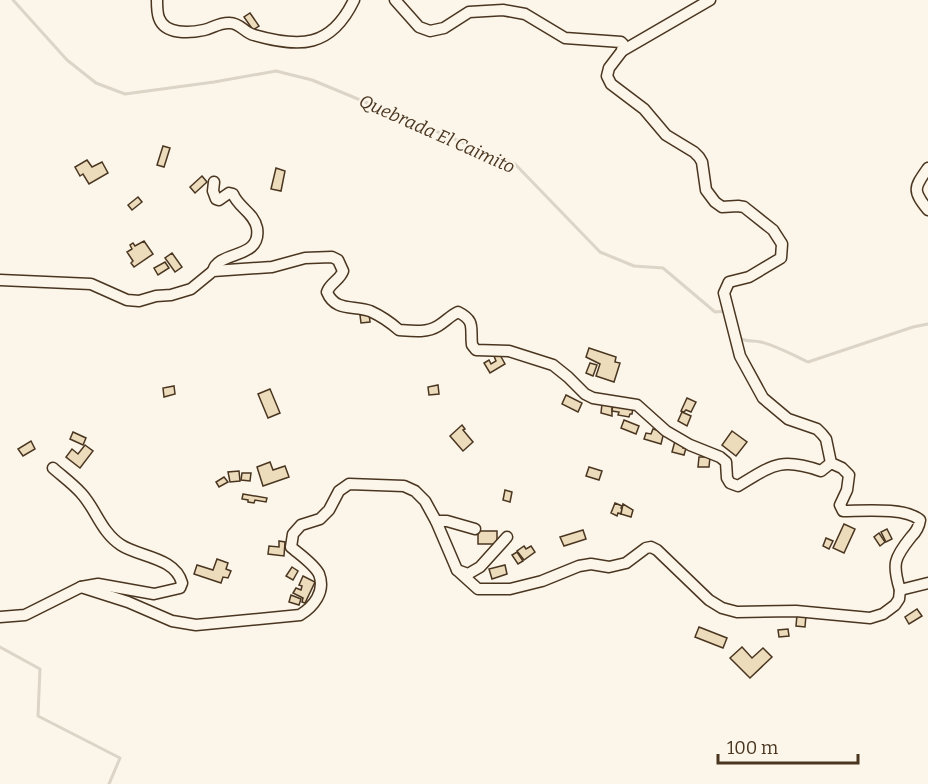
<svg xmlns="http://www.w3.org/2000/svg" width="928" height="784" font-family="Bitter,serif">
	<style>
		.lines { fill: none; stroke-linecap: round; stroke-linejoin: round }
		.stream { stroke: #dcd4c6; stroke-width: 3 }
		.building { fill: #ecdcbc; stroke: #4a3520; stroke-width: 1.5 }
		.minor-casing { stroke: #4a3520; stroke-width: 13 }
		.minor { stroke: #fbf6e9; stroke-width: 10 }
		.labels { text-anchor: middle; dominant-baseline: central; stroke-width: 4.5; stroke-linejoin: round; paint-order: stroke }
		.water-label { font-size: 18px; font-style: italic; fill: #4a3520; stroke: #fbf6e9 }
	</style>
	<rect width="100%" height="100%" fill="#fbf6e9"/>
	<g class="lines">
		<!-- stream -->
		<g class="stream">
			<path d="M13,0L67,60L96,83L125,94L214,82L276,71L312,80L515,164L600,252L634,266L663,268L715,312L727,311"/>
			<path d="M739,332L741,339C749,342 753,340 761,342C777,346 793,355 808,362L913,327L928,324"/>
			<path d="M0,647L40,669L38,716L120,758L109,784"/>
		</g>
	</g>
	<!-- building -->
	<g class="building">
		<path d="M250,13L259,26L253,30L244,17Z"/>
		<path d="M163,146L170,148L164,167L157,165Z"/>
		<path d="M87,160L92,167L102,162L108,173L89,184L83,174L80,176L75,167Z"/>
		<path d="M276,168L285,171L281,191L271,189Z"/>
		<path d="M202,176L207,182L195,193L190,187Z"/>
		<path d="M138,197L142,202L132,210L128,205Z"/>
		<path d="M144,241L153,254L134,267L131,263L133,261L127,252L132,249L130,245L133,243L135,246Z"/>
		<path d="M172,253L182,267L175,272L165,258Z"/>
		<path d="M165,262L169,268L158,275L154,268Z"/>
		<path d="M369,313L370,322L361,323L360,315Z"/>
		<path d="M589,348L616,357L615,362L620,363L614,382L596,376L600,364L586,357Z"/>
		<path d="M499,353L505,364L490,373L484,363L489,360L491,364L496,361L494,356Z"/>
		<path d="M590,363L597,365L593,376L586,373Z"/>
		<path d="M438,385L439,394L429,395L428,387Z"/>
		<path d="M174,386L175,394L164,397L163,388Z"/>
		<path d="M270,389L280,413L268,418L258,394Z"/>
		<path d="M566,395L582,403L578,412L562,404Z"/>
		<path d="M687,398L696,402L691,412L686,410L684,412L681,411Z"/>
		<path d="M602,404L612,406V416L601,413Z"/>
		<path d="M613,405L633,407L632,414H630L629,417L618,415L619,412L612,411Z"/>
		<path d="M682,412L691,416L687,426L678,421Z"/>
		<path d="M624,420L639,426L636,434L621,428Z"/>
		<path d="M462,425L465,429L463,430L473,442L463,451L450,436Z"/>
		<path d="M653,429L664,432L661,444L644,439L646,433L651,434Z"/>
		<path d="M732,431L747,442L736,456L722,445Z"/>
		<path d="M73,432L86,438L83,445L70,439Z"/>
		<path d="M31,441L35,449L23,456L18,449Z"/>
		<path d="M675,441L684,444L683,448H686L684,455L672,452Z"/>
		<path d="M85,445L93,451L80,468L66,457L72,449L78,454Z"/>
		<path d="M699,457H710L709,467H698Z"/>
		<path d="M270,462L273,470L285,466L289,477L263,486L257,467Z"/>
		<path d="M589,467L602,471L599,480L586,476Z"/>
		<path d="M239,471L240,481L230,482L228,472Z"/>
		<path d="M242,473H251L250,481L241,480Z"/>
		<path d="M224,477L228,482L219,487L216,482Z"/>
		<path d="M505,490L512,492L510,502L503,500Z"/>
		<path d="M243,494L267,498L266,502L255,500L254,503L248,502V500L242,499Z"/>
		<path d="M615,503L622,506L621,508L622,509L621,514L618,513L617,516L611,513Z"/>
		<path d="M623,504L633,510L631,517L621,514Z"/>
		<path d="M844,524L855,529L844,553L833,548Z"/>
		<path d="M887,529L892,539L886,542L881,532Z"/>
		<path d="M583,530L586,539L564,546L560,537Z"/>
		<rect x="478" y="531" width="19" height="13"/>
		<path d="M879,533L885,542L880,546L874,537Z"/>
		<path d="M826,538L833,541L829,549L823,546Z"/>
		<path d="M279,541L285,542L284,556L268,554L269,546L279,547Z"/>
		<path d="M524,546L526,549L531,546L535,552L524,560L517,551Z"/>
		<path d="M517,552L523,561L518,564L512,555Z"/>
		<path d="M217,559L228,563L226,569L231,571L228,578L223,577L221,583L194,574L197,565L213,570Z"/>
		<path d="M505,565L507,574L492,579L489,569Z"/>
		<path d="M292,567L298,571L293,580L286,576Z"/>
		<path d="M303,576L315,582L305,603L302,602L303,598L293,593L296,588L301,590L302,586L299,585Z"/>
		<path d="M291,595L301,599L299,605L289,602Z"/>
		<path d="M917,609L922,616L909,624L905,617Z"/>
		<path d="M797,615H806L805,627L796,626Z"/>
		<path d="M699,627L727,638L723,648L695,637Z"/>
		<path d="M788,629L789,636L779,637L778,630Z"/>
		<path d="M742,647L752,658L763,648L772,657L750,678L730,658Z"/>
	</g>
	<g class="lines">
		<defs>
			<g id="minor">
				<path d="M157,0C157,6 157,13 159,18C165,35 190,33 204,30C213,28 220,22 230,23C240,23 245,33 254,35C300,48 331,48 354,0"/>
				<path d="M395,0L419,27L430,31L444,28L469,12L503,10L525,14L565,38L621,42L623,44L622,51"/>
				<path d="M710,0L622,51L609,68L607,76L611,84L644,109L666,135L694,152L699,157L702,162L706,190L715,202L722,207L738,206L744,207L773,230L782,244L781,258L749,277L729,282L724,293L740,356L763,398L788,419L817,429L822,434L826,439L831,463L842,468L849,475L847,490L840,505L843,511C862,511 905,507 920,520C919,527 916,532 911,537C894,558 892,564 900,590L928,583"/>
				<path d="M928,168C914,188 912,190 928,210"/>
				<path d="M213,271C218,250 262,260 257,228C254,213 238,207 233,194L229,193L219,200L216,199L213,191L214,182"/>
				<path d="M0,280L91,284L127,300L139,301L156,296L171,295L191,289L213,271L272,267L305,258L332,257L338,260L343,271C340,280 330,283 327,292C335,312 354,305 370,311C381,316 390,322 399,330C412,331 427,333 438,326C446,321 450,316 458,312C476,321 470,328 472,345L476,350L509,351L553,365L568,377L585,394L593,398L637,405L666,431L690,445L720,457L726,462L727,478L730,483L738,486C773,465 780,457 821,471L831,463"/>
				<path d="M436,521H447L475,529"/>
				<path d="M457,570L468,574L480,567L507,537"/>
				<path d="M81,587L128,602L172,621L196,625L300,615C313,607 326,592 319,574C314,564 299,554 291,547L293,534L301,525L320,519L329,510L339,491L349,484L404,486L415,491L425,501L436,521L457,570L478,589H510L542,581L579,566L591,564L609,567L626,563L646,548L651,547L657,550L709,600L722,608L737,612L796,611L870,618L883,614L895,605L899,599L900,590"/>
				<path d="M0,617L25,615L81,587L98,584L154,594L180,588L182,583C175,557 139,557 121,545C101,532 96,509 81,493C73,484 62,476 53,468"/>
			</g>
		</defs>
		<!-- minor casing -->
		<use href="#minor" class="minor-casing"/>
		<!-- minor -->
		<use href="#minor" class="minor"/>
	</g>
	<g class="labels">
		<!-- water labels -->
		<g class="water-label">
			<text transform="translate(437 134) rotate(24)">Quebrada El Caimito</text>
		</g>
	</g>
	<!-- scale -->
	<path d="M718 754v9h140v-9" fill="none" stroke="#4a3520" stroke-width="3"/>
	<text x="727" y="754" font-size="18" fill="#4a3520" stroke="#fbf6e9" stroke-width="4.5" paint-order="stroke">100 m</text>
</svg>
